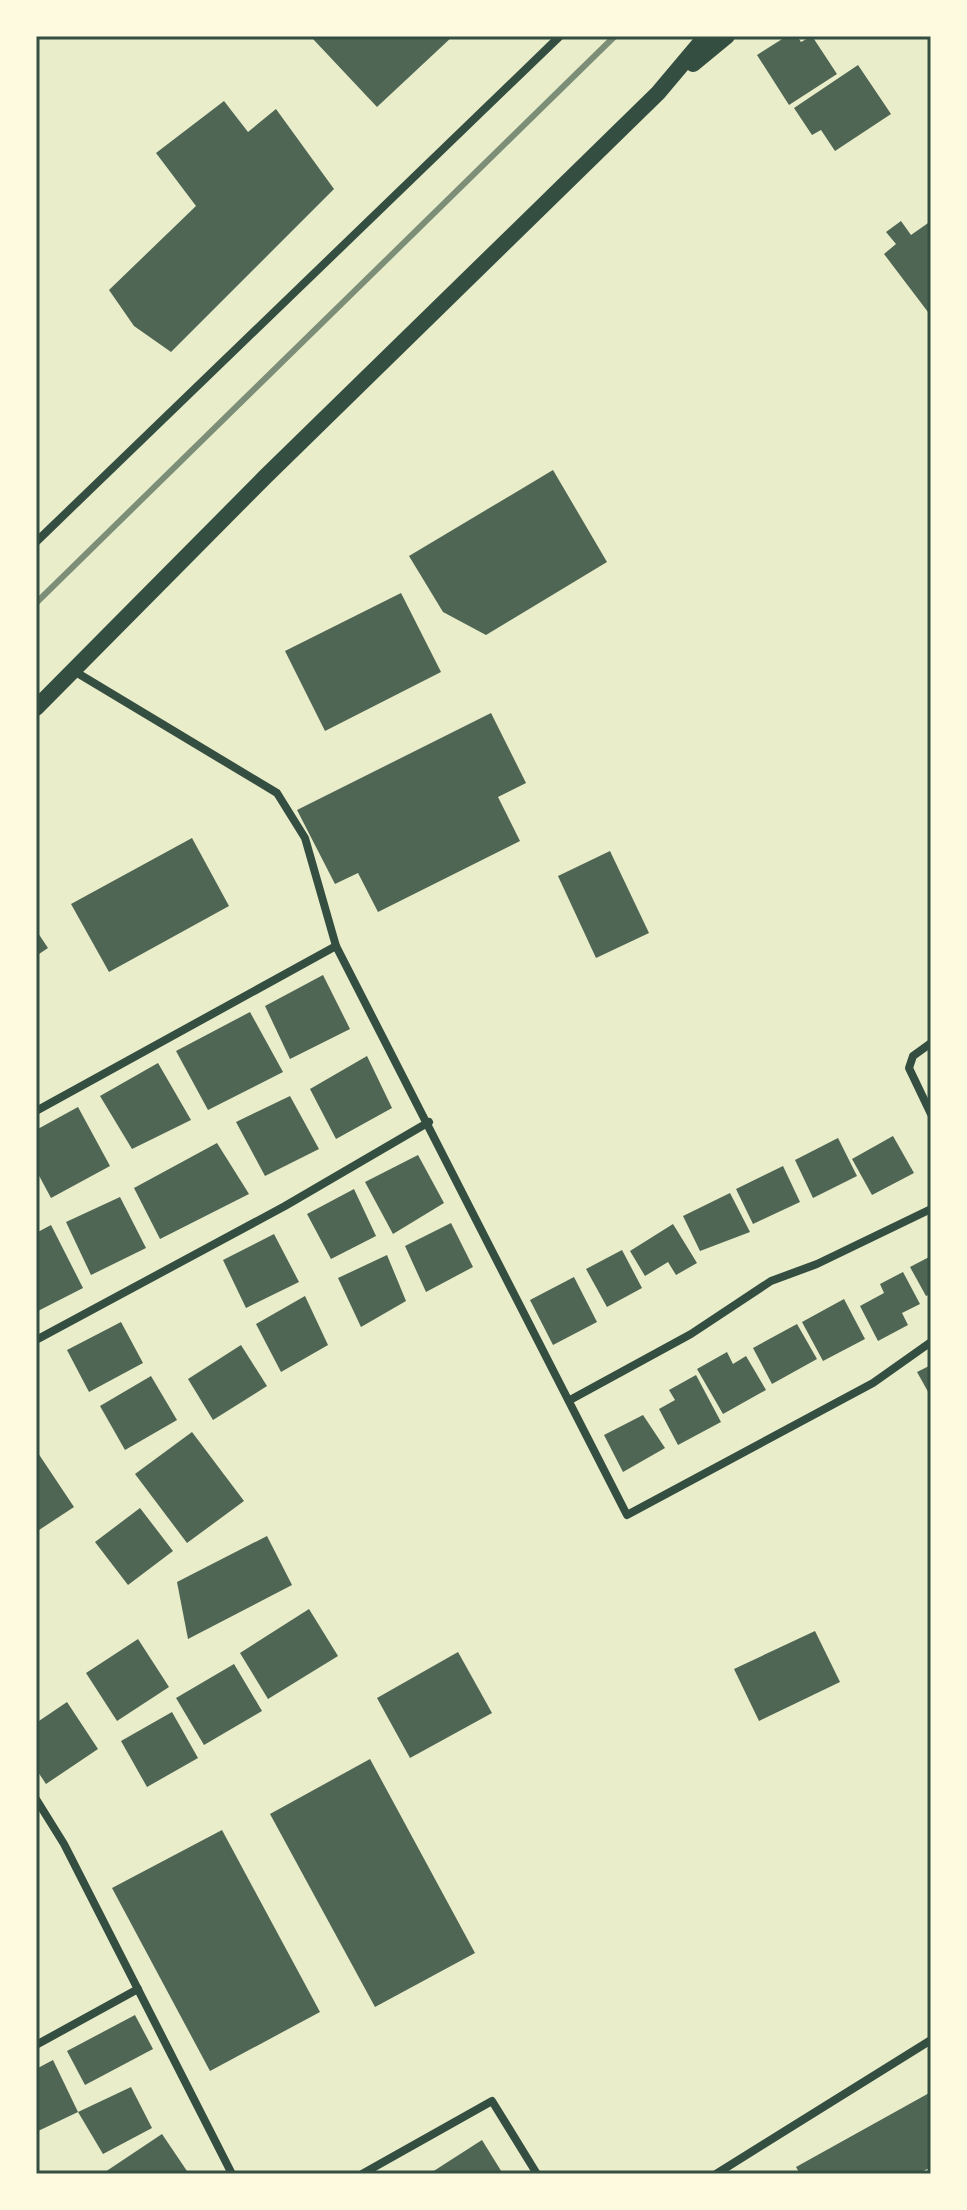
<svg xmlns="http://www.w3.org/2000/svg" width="967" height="2210" font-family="Roboto,sans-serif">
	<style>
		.building { fill: #4f6655 }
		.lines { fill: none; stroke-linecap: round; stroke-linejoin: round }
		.minor { stroke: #344e41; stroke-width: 8 }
		.secondary { stroke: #344e41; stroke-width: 16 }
		.rail { stroke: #7c8e77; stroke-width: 6 }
		.neatline { fill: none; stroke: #344e41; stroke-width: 3 }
	</style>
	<rect width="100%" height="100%" fill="#e9edc9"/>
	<!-- building -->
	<g class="building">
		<path d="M316,36H453L377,107L313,39Z"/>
		<path d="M787,36H797L801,42L812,36L837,74L789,105L757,55Z"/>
		<path d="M858,65L891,114L835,151L821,130L812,135L794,108Z"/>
		<path d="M224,101L248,132L276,109L334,189L171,352L134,326L109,290L196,206L156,153Z"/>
		<path d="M901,221L911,235L931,221V316L884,254L896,244L886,232Z"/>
		<path d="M553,470L607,562L486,635L443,612L409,556Z"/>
		<path d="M401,593L441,672L325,731L285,651Z"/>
		<path d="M491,713L526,783L498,797L520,841L378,912L358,873L335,884L297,810Z"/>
		<path d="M192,838L229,906L109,972L71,904Z"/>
		<path d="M610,851L649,933L596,958L558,876Z"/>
		<path d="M36,930L48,948L36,956Z"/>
		<path d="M323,975L350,1029L290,1059L265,1006Z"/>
		<path d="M250,1012L283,1072L208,1110L176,1051Z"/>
		<path d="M367,1056L392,1108L336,1139L310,1089Z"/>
		<path d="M158,1063L191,1120L132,1149L100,1096Z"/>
		<path d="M290,1096L319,1149L265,1176L236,1122Z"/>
		<path d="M78,1107L110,1166L51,1198L36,1170V1130Z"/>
		<path d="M893,1136L914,1173L872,1195L852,1159Z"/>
		<path d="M838,1138L857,1176L813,1198L795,1160Z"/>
		<path d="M217,1143L249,1194L160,1239L134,1188Z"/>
		<path d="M418,1155L444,1203L393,1234L365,1182Z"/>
		<path d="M783,1166L800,1202L753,1224L736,1189Z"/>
		<path d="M354,1189L376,1236L331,1259L307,1214Z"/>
		<path d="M730,1193L750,1232L700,1251L683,1216Z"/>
		<path d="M120,1197L146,1248L91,1275L66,1222Z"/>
		<path d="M451,1223L473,1267L426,1292L405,1246Z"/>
		<path d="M673,1224L697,1263L676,1275L668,1262L645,1276L630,1251Z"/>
		<path d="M51,1225L83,1288L36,1312V1233Z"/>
		<path d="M274,1234L299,1282L246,1308L223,1260Z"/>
		<path d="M622,1250L642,1288L607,1307L586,1269Z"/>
		<path d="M387,1255L406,1301L361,1327L338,1278Z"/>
		<path d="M931,1256V1294L926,1296L910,1267Z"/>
		<path d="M903,1272L920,1304L902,1313L908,1325L878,1341L860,1306L884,1293L880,1284Z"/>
		<path d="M574,1277L597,1322L553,1345L530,1300Z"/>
		<path d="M305,1296L328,1345L281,1372L256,1324Z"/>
		<path d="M844,1299L865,1339L823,1361L802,1322Z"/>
		<path d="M121,1322L143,1363L89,1392L67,1350Z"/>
		<path d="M797,1324L817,1359L772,1384L753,1348Z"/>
		<path d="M241,1345L267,1386L213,1420L188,1379Z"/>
		<path d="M727,1352L733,1364L746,1356L766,1390L723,1414L697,1369Z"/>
		<path d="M931,1365V1397L917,1372Z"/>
		<path d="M696,1375L721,1422L678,1445L659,1409L675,1400L669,1390Z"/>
		<path d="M151,1376L177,1420L125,1450L100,1406Z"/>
		<path d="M643,1415L665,1448L623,1472L604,1435Z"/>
		<path d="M192,1432L244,1501L187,1543L135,1474Z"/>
		<path d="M36,1450L74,1507L36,1532Z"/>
		<path d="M140,1508L173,1551L128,1585L95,1542Z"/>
		<path d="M267,1536L292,1585L188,1639L177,1582Z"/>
		<path d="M309,1609L338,1656L268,1699L240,1653Z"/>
		<path d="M815,1631L840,1682L759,1721L734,1669Z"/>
		<path d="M138,1639L169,1687L117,1721L86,1673Z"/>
		<path d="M458,1652L492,1713L410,1758L377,1698Z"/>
		<path d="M234,1664L262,1711L204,1745L176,1698Z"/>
		<path d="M67,1702L98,1749L46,1784L36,1769V1723Z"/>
		<path d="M172,1712L198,1758L147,1787L121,1741Z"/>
		<path d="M370,1759L475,1953L375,2007L270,1814Z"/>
		<path d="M222,1830L320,2012L210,2071L112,1888Z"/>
		<path d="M135,2015L153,2049L85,2085L67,2051Z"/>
		<path d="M53,2060L78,2112L36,2132V2069Z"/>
		<path d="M131,2087L152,2128L103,2154L78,2112Z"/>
		<path d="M931,2092V2167L918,2174H800L796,2167Z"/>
		<path d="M162,2134L189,2174H102Z"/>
		<path d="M482,2140L503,2174H429Z"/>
	</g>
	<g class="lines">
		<!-- minor -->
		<g class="minor">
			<path d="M36,542L560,36"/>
			<path d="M74,671L277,793L305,838L336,946L627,1515L873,1383L931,1342"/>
			<path d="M931,1043L913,1056L909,1068L931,1114"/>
			<path d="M36,1111L336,946"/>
			<path d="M36,1340L285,1206L429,1122"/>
			<path d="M570,1400L691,1334L771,1281L817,1264L931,1209"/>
			<path d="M36,1799L64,1844L232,2174"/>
			<path d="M36,2045L138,1989"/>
			<path d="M362,2174L492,2101L537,2174"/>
			<path d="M716,2174L931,2040"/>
		</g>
		<!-- secondary -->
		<g class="secondary">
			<path d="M693,64L727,36"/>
			<path d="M36,708L265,477L658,93L706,36"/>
		</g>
		<!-- rail -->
		<path class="rail" d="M36,603L615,36"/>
	</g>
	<!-- border -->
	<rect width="967" height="2210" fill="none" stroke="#fefae0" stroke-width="76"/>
	<rect x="38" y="38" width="891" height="2134" class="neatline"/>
</svg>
